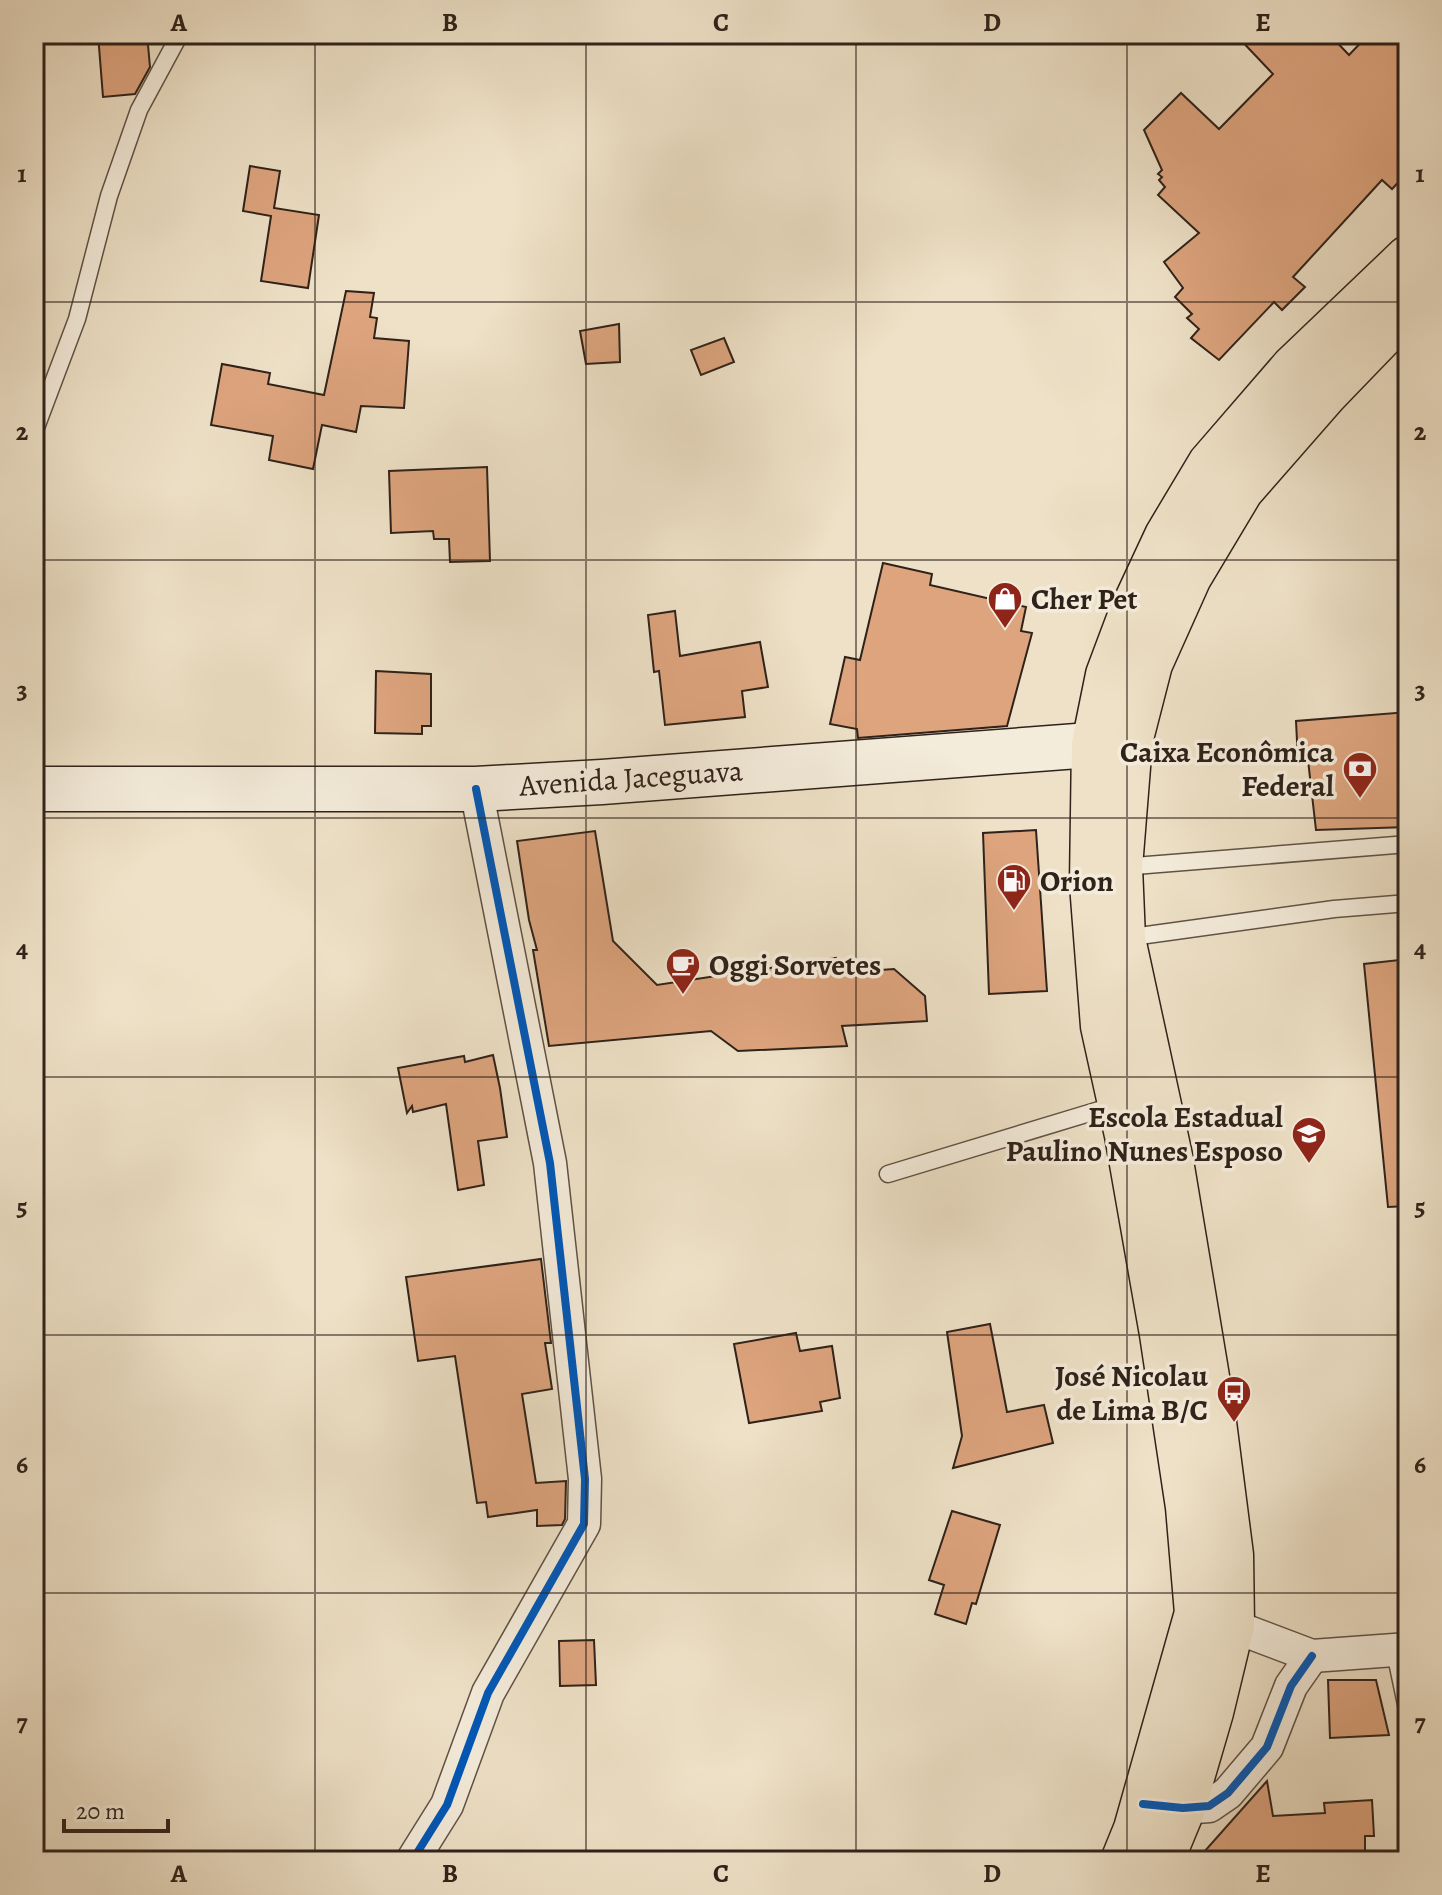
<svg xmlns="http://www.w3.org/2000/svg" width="1442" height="1895" font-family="Alegreya,serif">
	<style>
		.building { fill: #dda47e; stroke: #2f221a; stroke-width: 2 }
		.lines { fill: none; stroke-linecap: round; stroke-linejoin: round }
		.service-casing { stroke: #5f5245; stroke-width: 19 }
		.minor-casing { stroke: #5f5245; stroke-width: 35 }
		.secondary-casing { stroke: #2f221a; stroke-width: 47 }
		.primary-casing { stroke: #2f221a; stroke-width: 47 }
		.service { stroke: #f4ecdb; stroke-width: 16 }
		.minor { stroke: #f4ecdb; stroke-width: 32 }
		.secondary { stroke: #f4ecdb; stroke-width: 44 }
		.primary { stroke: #eee1c7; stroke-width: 44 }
		.cycleway-casing { stroke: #f4ecdb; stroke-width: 13 }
		.cycleway { stroke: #0057b8; stroke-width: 8 }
		.grid { fill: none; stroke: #2f221a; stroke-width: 2; stroke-opacity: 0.55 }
		.labels { text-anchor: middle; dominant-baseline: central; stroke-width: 7; stroke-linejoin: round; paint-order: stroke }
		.poi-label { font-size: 30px; font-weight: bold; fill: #2f221a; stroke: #f4ecdb; text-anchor: start }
		.street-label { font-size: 30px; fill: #2f221a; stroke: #f4ecdb }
		.neatline { fill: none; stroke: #2f221a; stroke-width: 3 }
		.grid-label { font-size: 26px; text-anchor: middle; font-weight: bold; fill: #2f221a }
	</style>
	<rect width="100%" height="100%" fill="#eee1c7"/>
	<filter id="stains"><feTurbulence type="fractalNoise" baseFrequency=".0025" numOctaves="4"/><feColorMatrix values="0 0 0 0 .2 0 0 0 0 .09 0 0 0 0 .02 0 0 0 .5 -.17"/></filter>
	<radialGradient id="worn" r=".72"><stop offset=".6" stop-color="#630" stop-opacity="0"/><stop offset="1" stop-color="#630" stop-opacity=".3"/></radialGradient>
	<!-- building -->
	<g class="building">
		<path d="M98,34H147L150,67L135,94L103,97Z"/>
		<path d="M1235,34H1329L1349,55L1369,34H1408V172L1392,189L1382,180L1293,277L1305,287L1282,310L1274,302L1219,360L1191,338L1199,329L1187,318L1192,314L1175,297L1183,288L1164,262L1199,233L1158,195L1165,187L1159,180L1162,177L1158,174L1162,170L1144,130L1181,93L1219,129L1273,74Z"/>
		<path d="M250,166L280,171L274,208L319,215L308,288L261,281L271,216L243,211Z"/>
		<path d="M346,291L374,293L370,317L377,318L374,338L409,341L404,408L361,406L356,432L322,425L313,469L269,460L273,436L211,425L222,364L270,373L268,384L324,395Z"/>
		<path d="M619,324L620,362L586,364L580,331Z"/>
		<path d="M724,338L734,362L701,375L691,350Z"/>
		<path d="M487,467L490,561L450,562L449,539H434L433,531L391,533L389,471Z"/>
		<path d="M883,563L932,574L930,585L1026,607L1021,631L1032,633L1007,726L858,738L857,729L830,724L845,657L860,660Z"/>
		<path d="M675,611L680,656L760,642L768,687L742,691L745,717L665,725L659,671L654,672L648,615Z"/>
		<path d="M376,671L431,674V726H422V734L375,733Z"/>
		<path d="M1408,712V827L1316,830L1308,760L1298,761L1296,721Z"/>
		<path d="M1036,830L1047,991L989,994L983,833Z"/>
		<path d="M595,831L613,941L657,985L836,958L839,973L894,969L925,996L927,1021L842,1026L847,1046L738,1051L711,1031L549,1046L533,950H537L529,920L517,841Z"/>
		<path d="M1408,959V1206L1388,1207L1364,964Z"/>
		<path d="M493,1055L500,1088L507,1137L478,1141L484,1185L458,1190L446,1104L413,1112L412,1106L407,1113L398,1068L464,1056L465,1062Z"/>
		<path d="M541,1259L551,1343H545L552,1389L522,1394L536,1483L566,1481L565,1519L562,1525L537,1526V1510L488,1517L486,1502L477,1503L455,1356L418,1361L406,1277Z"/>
		<path d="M990,1324L1007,1412L1044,1405L1053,1443L953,1468L962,1436L947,1332Z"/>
		<path d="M796,1333L800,1351L832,1346L840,1398L820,1402L822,1411L749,1423L734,1344Z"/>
		<path d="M952,1511L1000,1525L976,1604L972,1603L966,1624L935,1614L944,1585L929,1580Z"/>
		<path d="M594,1640L596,1685L560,1686L559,1641Z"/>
		<path d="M1328,1680H1376L1389,1735L1330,1738Z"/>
		<path d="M1267,1781L1273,1816L1325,1813L1324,1803L1372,1800L1374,1836H1365V1854L1330,1855V1861H1196Z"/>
	</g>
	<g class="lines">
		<defs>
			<g id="service">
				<path d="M34,433L77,319L109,196L139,110L180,34"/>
				<path d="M1122,867L1408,844"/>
				<path d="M1125,938L1334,909L1408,903"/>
				<path d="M888,1174L1119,1104"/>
				<path d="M1395,1652L1408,1714"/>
			</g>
			<g id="minor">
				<path d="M1214,1619L1312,1656L1408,1649"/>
				<path d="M1162,1806L1183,1808L1209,1806L1228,1793L1267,1747L1291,1686L1312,1656"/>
				<path d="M412,1861L447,1805L488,1693L584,1524L585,1479L550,1163L476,789"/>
			</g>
			<path id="secondary" d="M34,789H476L602,782L1130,742"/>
			<g id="primary">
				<path d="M1123,1861L1136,1829L1197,1613L1188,1507L1162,1334L1127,1135L1103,1026L1092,884L1094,744L1108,675L1132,611L1167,536L1210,464L1293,368L1408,258"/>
				<path d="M1161,1861L1183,1808L1211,1712L1232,1625L1231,1555L1212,1407L1171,1161L1123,939L1120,867L1130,742L1150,664L1189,577L1241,490L1325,394L1408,308"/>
			</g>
		</defs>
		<!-- service casing -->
		<use href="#service" class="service-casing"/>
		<!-- minor casing -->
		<use href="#minor" class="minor-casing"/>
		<!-- secondary casing -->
		<use href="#secondary" class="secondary-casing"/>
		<!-- primary casing -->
		<use href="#primary" class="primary-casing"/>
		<!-- service -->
		<use href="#service" class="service"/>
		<!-- minor -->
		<use href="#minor" class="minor"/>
		<!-- secondary -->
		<use href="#secondary" class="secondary"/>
		<!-- primary -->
		<use href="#primary" class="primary"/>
		<defs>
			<g id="cycleway">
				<path d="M1143,1804L1183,1808L1209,1806L1228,1793L1267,1747L1291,1686L1312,1656"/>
				<path d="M412,1861L447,1805L488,1693L584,1524L585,1479L550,1163L476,789"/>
			</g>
		</defs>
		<!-- cycleway casing -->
		<use href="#cycleway" class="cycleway-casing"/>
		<!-- cycleway -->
		<use href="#cycleway" class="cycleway"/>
	</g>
	<!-- grid -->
	<path class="grid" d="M315,34V1861M586,34V1861M856,34V1861M1127,34V1861M34,302H1408M34,560H1408M34,818H1408M34,1077H1408M34,1335H1408M34,1593H1408"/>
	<!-- icons -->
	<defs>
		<symbol id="shop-pin" viewBox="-11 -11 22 30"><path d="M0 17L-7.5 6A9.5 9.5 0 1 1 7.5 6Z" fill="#8f2418" stroke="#f4ecdb"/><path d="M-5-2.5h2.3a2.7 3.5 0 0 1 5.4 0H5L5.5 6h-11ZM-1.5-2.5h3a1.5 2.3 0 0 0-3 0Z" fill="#fff"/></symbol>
		<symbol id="bank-pin" viewBox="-11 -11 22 30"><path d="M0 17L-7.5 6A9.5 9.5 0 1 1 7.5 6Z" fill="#8f2418" stroke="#f4ecdb"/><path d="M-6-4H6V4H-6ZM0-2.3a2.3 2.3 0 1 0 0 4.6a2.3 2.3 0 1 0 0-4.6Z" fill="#fff"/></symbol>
		<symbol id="fuel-pin" viewBox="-11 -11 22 30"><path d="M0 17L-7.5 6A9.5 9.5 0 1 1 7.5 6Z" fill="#8f2418" stroke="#f4ecdb"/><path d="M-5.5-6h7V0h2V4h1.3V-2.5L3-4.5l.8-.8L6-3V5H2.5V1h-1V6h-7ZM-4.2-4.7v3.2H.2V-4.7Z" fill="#fff"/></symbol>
		<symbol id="cafe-pin" viewBox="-11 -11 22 30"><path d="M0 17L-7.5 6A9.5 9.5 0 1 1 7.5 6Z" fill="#8f2418" stroke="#f4ecdb"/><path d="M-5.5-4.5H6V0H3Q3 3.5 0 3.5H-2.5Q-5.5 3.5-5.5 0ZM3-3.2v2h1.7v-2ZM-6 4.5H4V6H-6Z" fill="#fff"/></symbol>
		<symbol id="school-pin" viewBox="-11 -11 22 30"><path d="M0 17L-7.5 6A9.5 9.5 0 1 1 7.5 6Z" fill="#8f2418" stroke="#f4ecdb"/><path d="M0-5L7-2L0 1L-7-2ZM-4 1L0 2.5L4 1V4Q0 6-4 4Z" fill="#fff"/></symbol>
		<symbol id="bus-pin" viewBox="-11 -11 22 30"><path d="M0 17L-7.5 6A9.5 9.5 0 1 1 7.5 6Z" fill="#8f2418" stroke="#f4ecdb"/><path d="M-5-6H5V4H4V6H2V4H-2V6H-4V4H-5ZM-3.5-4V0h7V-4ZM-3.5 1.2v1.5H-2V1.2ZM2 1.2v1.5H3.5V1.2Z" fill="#fff"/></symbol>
	</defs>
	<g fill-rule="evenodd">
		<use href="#shop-pin" x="985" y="579" width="40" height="54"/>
		<use href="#bank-pin" x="1340" y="749" width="40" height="54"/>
		<use href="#fuel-pin" x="994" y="861" width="40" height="54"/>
		<use href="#cafe-pin" x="663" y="945" width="40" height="54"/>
		<use href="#school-pin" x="1289" y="1114" width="40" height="54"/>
		<use href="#bus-pin" x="1214" y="1373" width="40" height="54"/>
	</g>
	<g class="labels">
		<!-- poi labels -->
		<g class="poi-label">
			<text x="1031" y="599">Cher Pet</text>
			<text x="1334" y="752" text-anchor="end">Caixa Econômica<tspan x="1334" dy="34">Federal</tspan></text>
			<text x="1040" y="881">Orion</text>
			<text x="709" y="965">Oggi Sorvetes</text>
			<text x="1283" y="1117" text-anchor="end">Escola Estadual<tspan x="1283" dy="34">Paulino Nunes Esposo</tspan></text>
			<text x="1208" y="1376" text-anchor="end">José Nicolau<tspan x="1208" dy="34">de Lima B/C</tspan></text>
		</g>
		<!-- street labels -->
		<g class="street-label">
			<text transform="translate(631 778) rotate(-4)">Avenida Jaceguava</text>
		</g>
	</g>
	<!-- margin -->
	<rect width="1442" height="1895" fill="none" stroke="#eee1c7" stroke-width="88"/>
	<!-- scale -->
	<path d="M64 1819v12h104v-12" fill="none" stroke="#2f221a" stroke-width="4"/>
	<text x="76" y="1819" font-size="24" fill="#2f221a" stroke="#f4ecdb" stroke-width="6" paint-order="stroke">20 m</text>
	<rect x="44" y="44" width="1354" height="1807" class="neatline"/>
	<g class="grid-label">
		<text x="179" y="31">A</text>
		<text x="450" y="31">B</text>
		<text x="721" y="31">C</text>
		<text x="992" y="31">D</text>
		<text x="1263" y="31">E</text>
		<text x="22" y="182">1</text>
		<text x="1420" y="182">1</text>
		<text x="22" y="440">2</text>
		<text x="1420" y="440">2</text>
		<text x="22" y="698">3</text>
		<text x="1420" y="698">3</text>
		<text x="22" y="957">4</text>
		<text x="1420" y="957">4</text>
		<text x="22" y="1215">5</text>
		<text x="1420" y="1215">5</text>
		<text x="22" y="1473">6</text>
		<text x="1420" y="1473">6</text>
		<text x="22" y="1731">7</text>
		<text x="1420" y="1731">7</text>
		<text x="179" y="1882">A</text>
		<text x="450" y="1882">B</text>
		<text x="721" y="1882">C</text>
		<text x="992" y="1882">D</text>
		<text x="1263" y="1882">E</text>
	</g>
	<rect width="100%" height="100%" filter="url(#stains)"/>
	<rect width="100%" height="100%" fill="url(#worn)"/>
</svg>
